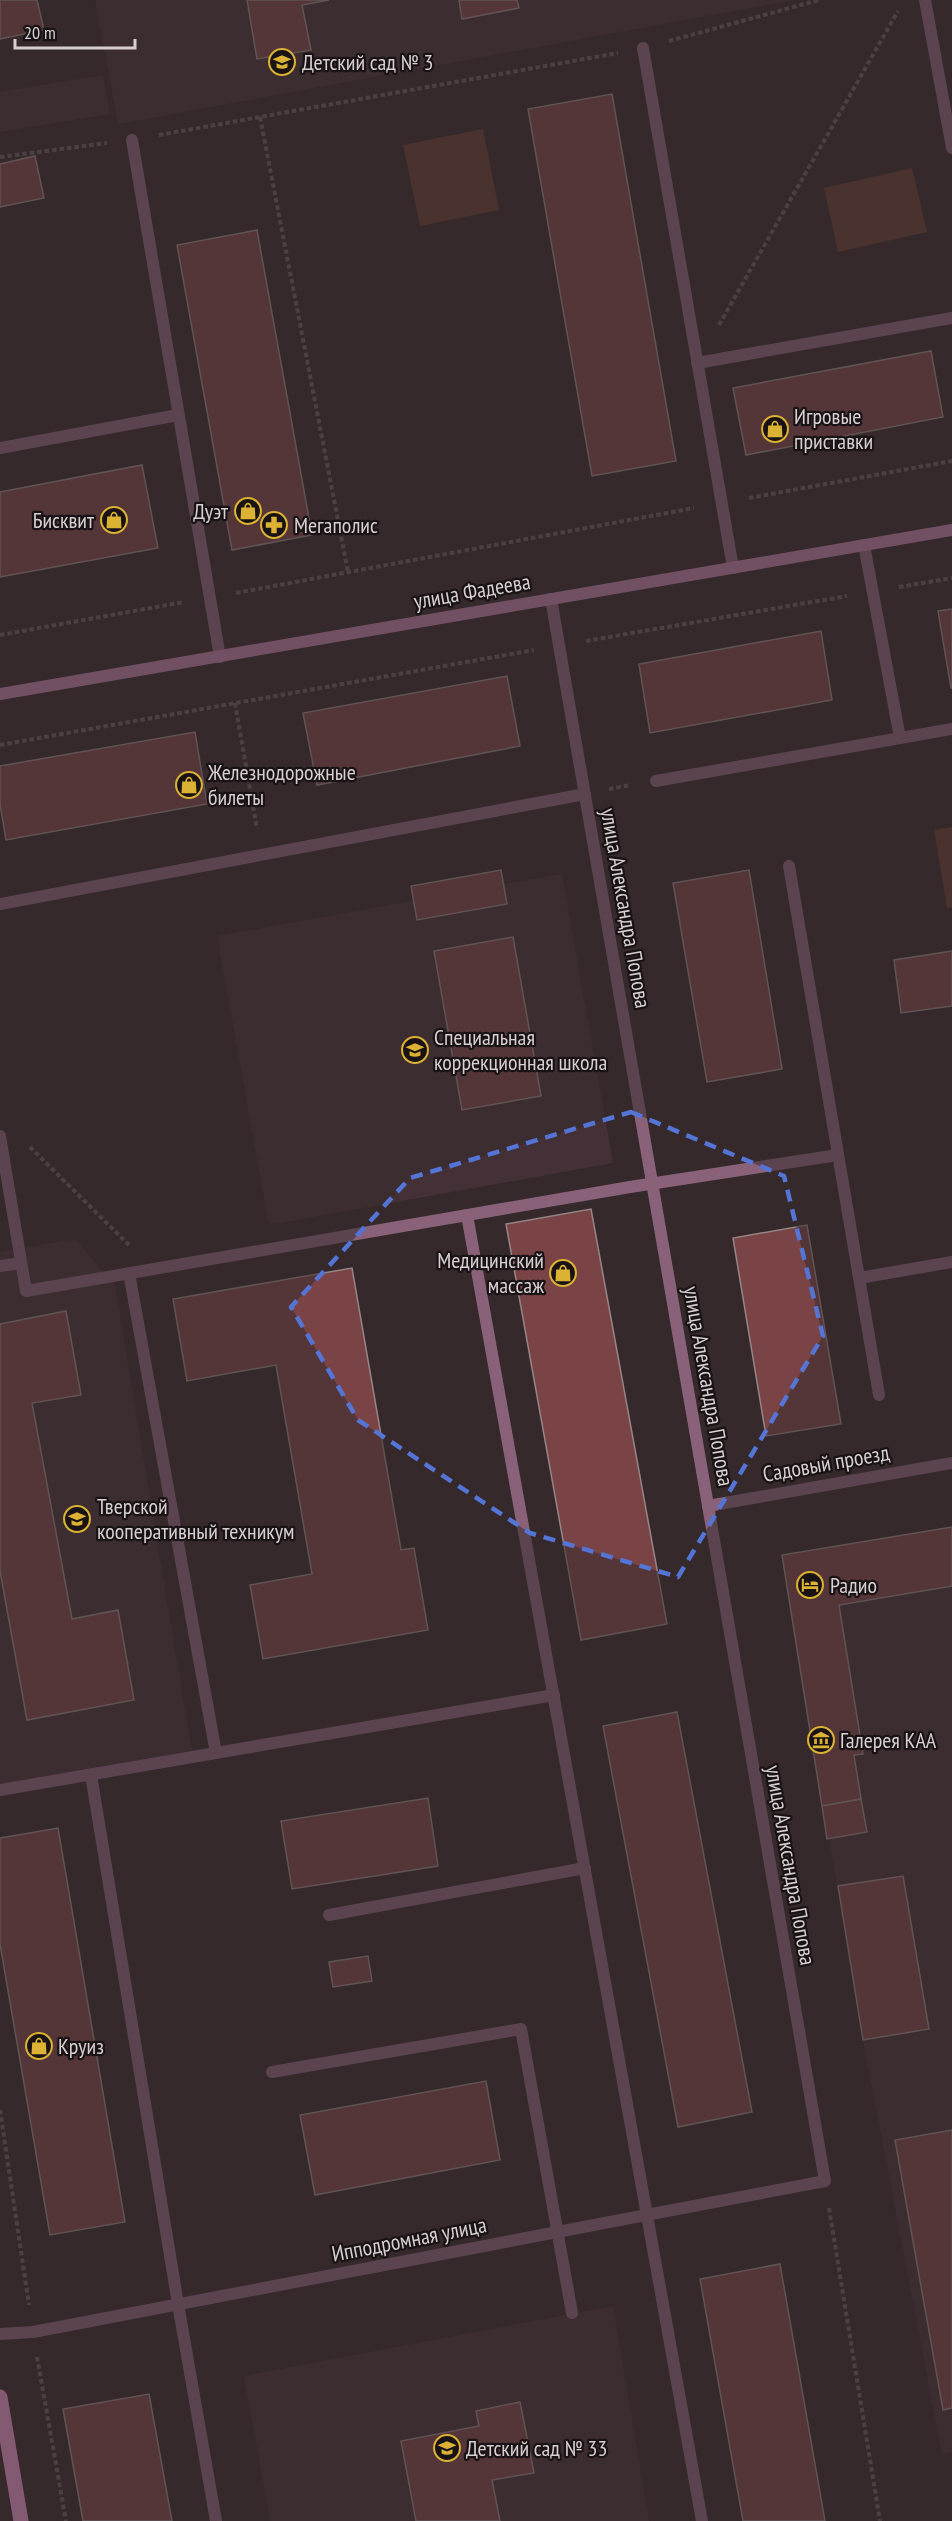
<svg xmlns="http://www.w3.org/2000/svg" width="952" height="2521" font-family="'PT Sans Narrow',sans-serif">
	<style>
		.built { fill: #443137 }
		.green { fill: #643c31 }
		.building { fill: #7a4447; stroke: #968686; stroke-width: 1.5 }
		.lines { fill: none; stroke-linecap: round; stroke-linejoin: round }
		.path { stroke: #675c5f; stroke-width: 4; stroke-dasharray: 4.5 3; stroke-linecap: butt }
		.lane { stroke: #89627a; stroke-width: 12 }
		.street { stroke: #89627a; stroke-width: 12 }
		.secondary { stroke: #bc7fa6; stroke-width: 12 }
		.primary { stroke: #e495c8; stroke-width: 15 }
		.marked { fill: none; stroke: #5575d6; stroke-width: 4.5; stroke-dasharray: 12 8; stroke-linejoin: round }
		.labels { text-anchor: middle; dominant-baseline: central; stroke-width: 4.5; stroke-linejoin: round; paint-order: stroke }
		.poi-label { font-size: 22px; fill: #d7cfd1; stroke: #191315; text-anchor: start }
		.street-label { font-size: 22px; fill: #d7cfd1; stroke: #191315 }
	</style>
	<rect width="100%" height="100%" fill="#35292c"/>
	<!-- built -->
	<g class="built">
		<path d="M95,0H794L118,124Z"/>
		<path d="M103,75L110,114L0,132V92Z"/>
		<path d="M501,870L504,884L562,874L613,1163L269,1225L217,936L413,901L411,886Z"/>
		<path d="M75,1239L115,1285L192,1752L0,1786V1252Z"/>
		<path d="M952,1527V2452L942,2454L863,2040L782,1555Z"/>
		<path d="M613,2306L649,2521H270L244,2376Z"/>
	</g>
	<!-- green -->
	<g class="green">
		<path d="M483,129L499,210L420,226L403,145Z"/>
		<path d="M912,168L927,232L838,252L824,188Z"/>
		<path d="M952,827V907L947,908L934,830Z"/>
	</g>
	<!-- building -->
	<g class="building">
		<path d="M0,0H37L44,30L0,39Z"/>
		<path d="M247,0H329L302,5L311,50L257,59Z"/>
		<path d="M459,0H517L519,8L462,19Z"/>
		<path d="M612,94L676,461L592,476L528,109Z"/>
		<path d="M35,156L44,198L0,207V164Z"/>
		<path d="M257,230L312,535L232,550L177,245Z"/>
		<path d="M931,351L943,417L746,455L733,388Z"/>
		<path d="M142,465L158,548L0,577V492Z"/>
		<path d="M952,609V688H951L938,611Z"/>
		<path d="M821,631L832,700L650,733L639,664Z"/>
		<path d="M507,676L520,746L317,785L303,713Z"/>
		<path d="M195,732L207,804L6,840L0,804V766Z"/>
		<path d="M501,870L507,904L417,920L411,886Z"/>
		<path d="M749,870L782,1069L707,1082L673,883Z"/>
		<path d="M513,937L541,1096L462,1110L434,951Z"/>
		<path d="M952,951V1006L901,1013L894,960Z"/>
		<path d="M591,1209L667,1624L581,1640L506,1224Z"/>
		<path d="M807,1225L841,1424L766,1436L733,1238Z"/>
		<path d="M352,1268L401,1550L414,1548L428,1630L263,1659L250,1585L312,1574L276,1365L187,1381L173,1299Z"/>
		<path d="M66,1311L81,1395L32,1403L72,1619L118,1610L134,1700L27,1720L0,1571V1324Z"/>
		<path d="M952,1527V1586L839,1605L863,1754L854,1755L861,1799L822,1806L782,1555Z"/>
		<path d="M677,1712L752,2112L678,2127L603,1726Z"/>
		<path d="M428,1798L438,1866L292,1889L281,1821Z"/>
		<path d="M861,1799L867,1832L827,1839L822,1806Z"/>
		<path d="M58,1828L125,2222L50,2235L0,1944V1838Z"/>
		<path d="M903,1876L929,2029L863,2040L838,1886Z"/>
		<path d="M368,1956L372,1981L333,1987L329,1962Z"/>
		<path d="M486,2081L500,2160L315,2195L300,2115Z"/>
		<path d="M952,2130V2408L943,2410L895,2140Z"/>
		<path d="M780,2264L825,2521H743L700,2279Z"/>
		<path d="M149,2394L172,2521H83L63,2409Z"/>
		<path d="M520,2402L534,2473L492,2480L500,2521H416L401,2441L479,2426L476,2411Z"/>
	</g>
	<g class="lines">
		<!-- path -->
		<g class="path">
			<path d="M669,41L819,0"/>
			<path d="M260,117L348,572"/>
			<path d="M159,135L618,53"/>
			<path d="M0,157L107,143"/>
			<path d="M719,325L898,11"/>
			<path d="M749,498L952,461"/>
			<path d="M899,587L952,578"/>
			<path d="M236,593L694,508"/>
			<path d="M0,635L184,602"/>
			<path d="M586,641L847,596"/>
			<path d="M235,703L257,829"/>
			<path d="M0,745L534,650"/>
			<path d="M609,789L631,785"/>
			<path d="M30,1147L129,1245"/>
			<path d="M0,2110L29,2305"/>
			<path d="M829,2208L880,2521"/>
			<path d="M37,2357L66,2521"/>
		</g>
		<!-- lane -->
		<g class="lane">
			<path d="M925,0L952,148"/>
			<path d="M643,48L733,568"/>
			<path d="M132,140L220,657"/>
			<path d="M697,363L952,318"/>
			<path d="M0,448L178,415"/>
			<path d="M864,545L900,738"/>
			<path d="M656,781L952,729"/>
			<path d="M789,866L879,1395"/>
			<path d="M0,904L585,794"/>
			<path d="M0,1136L26,1291L630,1187L838,1155"/>
			<path d="M467,1215L702,2521"/>
			<path d="M0,1266L21,1263"/>
			<path d="M129,1273L216,1753"/>
			<path d="M859,1278L952,1262"/>
			<path d="M91,1775L178,2304L216,2521"/>
			<path d="M0,1790L554,1695"/>
			<path d="M329,1915L585,1868"/>
			<path d="M272,2072L521,2029L572,2313"/>
		</g>
		<!-- street -->
		<g class="street">
			<path d="M708,1506L952,1463"/>
			<path d="M0,2334L33,2332L825,2181L551,599"/>
		</g>
		<!-- secondary -->
		<path class="secondary" d="M0,694L952,530"/>
		<!-- primary -->
		<path class="primary" d="M0,2397L21,2521"/>
	</g>
	<!-- marked area -->
	<path d="M0 0H952V2521H0ZM631,1112L784,1176L823,1336L678,1577L530,1533L358,1420L291,1307L410,1178Z" fill="#35292c" fill-opacity=".55" fill-rule="evenodd"/>
	<path class="marked" d="M631,1112L784,1176L823,1336L678,1577L530,1533L358,1420L291,1307L410,1178Z"/>
	<!-- icons -->
	<defs>
		<symbol id="school-ring" viewBox="-11 -11 22 22"><circle r="9.5" fill="#191315" stroke="#dbb233" stroke-width="1.5"/><path d="M0-5L7-2L0 1L-7-2ZM-4 1L0 2.5L4 1V4Q0 6-4 4Z" fill="#dbb233"/></symbol>
		<symbol id="shop-ring" viewBox="-11 -11 22 22"><circle r="9.5" fill="#191315" stroke="#dbb233" stroke-width="1.5"/><path d="M-5-2.5h2.3a2.7 3.5 0 0 1 5.4 0H5L5.5 6h-11ZM-1.5-2.5h3a1.5 2.3 0 0 0-3 0Z" fill="#dbb233"/></symbol>
		<symbol id="pharmacy-ring" viewBox="-11 -11 22 22"><circle r="9.5" fill="#191315" stroke="#dbb233" stroke-width="1.5"/><path d="M-2-6h4v4h4v4h-4v4h-4v-4h-4v-4h4Z" fill="#dbb233"/></symbol>
		<symbol id="university-ring" viewBox="-11 -11 22 22"><circle r="9.5" fill="#191315" stroke="#dbb233" stroke-width="1.5"/><path d="M0-5L7-2L0 1L-7-2ZM-4 1L0 2.5L4 1V4Q0 6-4 4Z" fill="#dbb233"/></symbol>
		<symbol id="hotel-ring" viewBox="-11 -11 22 22"><circle r="9.5" fill="#191315" stroke="#dbb233" stroke-width="1.5"/><path d="M-6-4.5h1.5V1H6V5H4.5V3h-9V5H-6ZM-4 0a1.8 1.8 0 1 1 3.6 0ZM.5 0V-2.5h3Q6-2.5 6 0Z" fill="#dbb233"/></symbol>
		<symbol id="museum-ring" viewBox="-11 -11 22 22"><circle r="9.5" fill="#191315" stroke="#dbb233" stroke-width="1.5"/><path d="M0-6L6-3V-2H-6V-3ZM-5-1h2V3h-2ZM-1-1h2V3h-2ZM3-1h2V3H3ZM-6 4H6V6H-6Z" fill="#dbb233"/></symbol>
	</defs>
	<g fill-rule="evenodd">
		<use href="#school-ring" x="267" y="47" width="30" height="30"/>
		<use href="#shop-ring" x="760" y="414" width="30" height="30"/>
		<use href="#shop-ring" x="233" y="496" width="30" height="30"/>
		<use href="#shop-ring" x="99" y="505" width="30" height="30"/>
		<use href="#pharmacy-ring" x="259" y="510" width="30" height="30"/>
		<use href="#shop-ring" x="174" y="770" width="30" height="30"/>
		<use href="#school-ring" x="400" y="1035" width="30" height="30"/>
		<use href="#shop-ring" x="548" y="1258" width="30" height="30"/>
		<use href="#university-ring" x="62" y="1504" width="30" height="30"/>
		<use href="#hotel-ring" x="795" y="1570" width="30" height="30"/>
		<use href="#museum-ring" x="806" y="1725" width="30" height="30"/>
		<use href="#shop-ring" x="24" y="2031" width="30" height="30"/>
		<use href="#school-ring" x="432" y="2433" width="30" height="30"/>
	</g>
	<g class="labels">
		<!-- poi labels -->
		<g class="poi-label">
			<text x="302" y="62">Детский сад № 3</text>
			<text x="794" y="416">Игровые<tspan x="794" dy="25">приставки</tspan></text>
			<text x="228" y="511" text-anchor="end">Дуэт</text>
			<text x="94" y="520" text-anchor="end">Бисквит</text>
			<text x="294" y="525">Мегаполис</text>
			<text x="208" y="772">Железнодорожные<tspan x="208" dy="25">билеты</tspan></text>
			<text x="434" y="1037">Специальная<tspan x="434" dy="25">коррекционная школа</tspan></text>
			<text x="544" y="1260" text-anchor="end">Медицинский<tspan x="544" dy="25">массаж</tspan></text>
			<text x="97" y="1506">Тверской<tspan x="97" dy="25">кооперативный техникум</tspan></text>
			<text x="830" y="1585">Радио</text>
			<text x="840" y="1740">Галерея КАА</text>
			<text x="58" y="2046">Круиз</text>
			<text x="466" y="2448">Детский сад № 33</text>
		</g>
		<!-- street labels -->
		<g class="street-label">
			<text transform="translate(472 591) rotate(-10)">улица Фадеева</text>
			<text transform="translate(626 908) rotate(80)">улица Александра Попова</text>
			<text transform="translate(709 1386) rotate(80)">улица Александра Попова</text>
			<text transform="translate(826 1463) rotate(-10)">Садовый проезд</text>
			<text transform="translate(791 1865) rotate(80)">улица Александра Попова</text>
			<text transform="translate(409 2239) rotate(-11)">Ипподромная улица</text>
		</g>
	</g>
	<!-- scale -->
	<path d="M15 39v9h120v-9" fill="none" stroke="#d7cfd1" stroke-width="3"/>
	<text x="24" y="39" font-size="18" fill="#d7cfd1" stroke="#191315" stroke-width="4.5" paint-order="stroke">20 m</text>
</svg>
